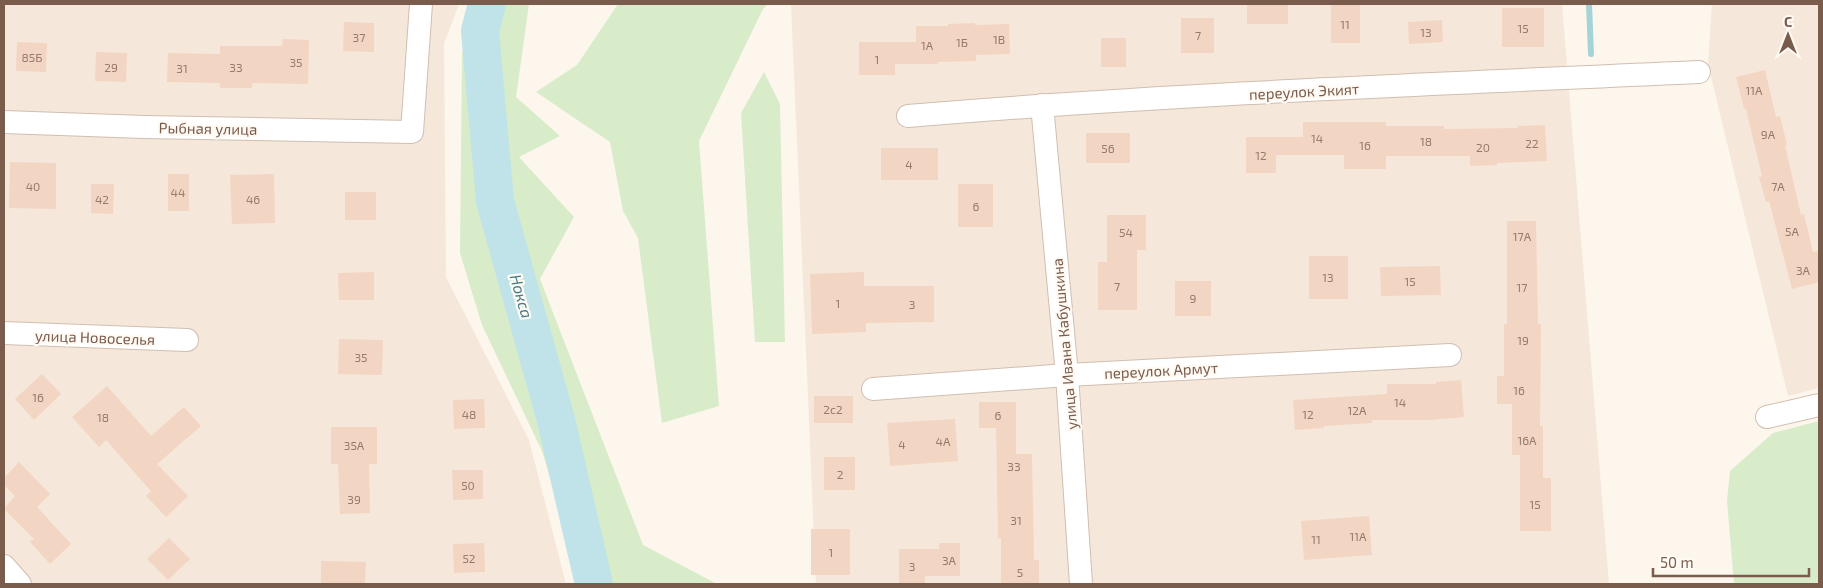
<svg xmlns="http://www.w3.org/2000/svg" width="1823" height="588" font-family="'Exo 2',sans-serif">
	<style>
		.residential { fill: #f5e8da }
		.green { fill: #d8ecc9 }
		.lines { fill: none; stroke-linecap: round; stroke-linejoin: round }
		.stream { stroke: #a5d3da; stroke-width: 6 }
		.river { stroke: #bfe3e8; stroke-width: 38 }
		.building { fill: #f3d5c3 }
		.minor-casing { stroke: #d1beb0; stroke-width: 24 }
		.minor { stroke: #fff; stroke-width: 22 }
		.labels { text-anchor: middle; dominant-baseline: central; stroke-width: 4.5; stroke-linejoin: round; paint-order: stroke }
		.number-label { font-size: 12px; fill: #987a6a }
		.street-label { font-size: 15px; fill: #7a5c4d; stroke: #fffaf3 }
		.water-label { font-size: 16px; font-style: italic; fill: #437c86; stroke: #fffaf3 }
	</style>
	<rect width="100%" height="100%" fill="#fdf6ec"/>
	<!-- residential -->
	<g class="residential">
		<path d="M4,4H459L444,44L446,277L529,440L566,584H4Z"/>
		<path d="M791,4H1562L1609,584H816Z"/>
		<path d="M1712,4H1819V388L1788,396L1708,64Z"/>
	</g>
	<!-- green -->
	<g class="green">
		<path d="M476,4H529L516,97L560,136L519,157L574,217L540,279L643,545L717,584H582L542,451L482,325L460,253L462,54Z"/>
		<path d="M618,4H768L763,9L699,141L719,406L662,423L638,238L623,211L610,142L536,92L577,65Z"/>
		<path d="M764,72L780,104L785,342H755L741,113Z"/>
		<path d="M1819,421V584H1734L1727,501L1730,471L1773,433Z"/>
	</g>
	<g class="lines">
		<!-- stream -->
		<path class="stream" d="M1589,4L1591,54"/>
		<!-- river -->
		<path class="river" d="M487,4L480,31L495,201L556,420L594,584"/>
	</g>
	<!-- building -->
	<g class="building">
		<rect x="1247" y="4" width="41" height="20"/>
		<rect x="1331" y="5" width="29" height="38"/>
		<rect x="1502" y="8" width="42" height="39"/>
		<rect x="1181" y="18" width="33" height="35"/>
		<path d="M1442,20L1443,42L1409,44L1408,22Z"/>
		<path d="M344,22L374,23V52L343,51Z"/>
		<path d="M975,23V25L1009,24L1010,54L976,55V61L938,62V64H895V75H859V42H916V26H948V24Z"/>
		<rect x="1101" y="38" width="25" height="29"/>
		<path d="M283,39L309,40L308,84L252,83V88H220V83L167,82L168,53L220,54V46H282Z"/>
		<path d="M17,42L47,43L46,72L16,71Z"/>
		<path d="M96,52L127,53L126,82L95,81Z"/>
		<path d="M1765,70L1776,117L1780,116L1787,145H1785L1801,215L1804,214L1813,252L1819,251V282L1792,289L1769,201L1766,202L1759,177L1762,176L1746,109H1744L1736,77Z"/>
		<path d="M1303,122H1386V126H1444V129L1518,128V126L1545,125L1547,161L1497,163V165L1470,166V156H1386V169H1344V155H1276V173H1246V137H1303Z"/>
		<rect x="1086" y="133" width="44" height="30"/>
		<rect x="881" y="148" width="57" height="32"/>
		<path d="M10,162L56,163V209L9,208Z"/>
		<rect x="168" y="174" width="21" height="37"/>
		<path d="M274,174L275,223L232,224L230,175Z"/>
		<path d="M91,184H114L113,214L91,213Z"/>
		<rect x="958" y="184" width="35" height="43"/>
		<rect x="345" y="192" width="31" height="28"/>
		<path d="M1107,215H1146V250H1137V310H1098V262H1107Z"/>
		<path d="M1507,221H1536L1538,324H1541L1540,426H1543V478H1551V531H1520V455H1512V404H1497V376H1504V324H1507Z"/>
		<rect x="1309" y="256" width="39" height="43"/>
		<path d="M1440,266L1441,295L1381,296L1380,267Z"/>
		<path d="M374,272V300H339L338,273Z"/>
		<path d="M864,272V286H934V322L866,323V332L812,334L810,274Z"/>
		<rect x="1175" y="281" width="36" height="35"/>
		<path d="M339,339L383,340L382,375L338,374Z"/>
		<path d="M42,374L61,394L34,420L15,399Z"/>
		<path d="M1461,380L1464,417L1431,420H1372V423L1324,426V428L1295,430L1293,400L1387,394V384H1436V382Z"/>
		<path d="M107,386L151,436L184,407L201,426L157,464L188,496L166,517L146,496L151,491L106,440L99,447L72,417Z"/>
		<rect x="814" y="396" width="39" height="27"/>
		<path d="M484,399L485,428L454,429L453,400Z"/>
		<path d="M979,402H1016V454H1032L1034,560H1039V584H1001V538H998L996,428H979Z"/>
		<path d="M955,419L958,461L890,466L887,423Z"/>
		<path d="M331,427H377V464H369L370,513L340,514L338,464H331Z"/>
		<rect x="824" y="457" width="31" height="33"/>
		<path d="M19,462L50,494L37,507L71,544L50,564L30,542L34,539L4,509L15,496L4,485V478Z"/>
		<path d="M452,470H483V499L453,500Z"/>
		<path d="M1369,516L1372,555L1304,560L1301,521Z"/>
		<rect x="811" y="529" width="39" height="46"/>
		<path d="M169,538L190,559L168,580L147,559Z"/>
		<path d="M484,543L485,572L454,573L453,544Z"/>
		<path d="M939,543H960V576H925V584H899V549H939Z"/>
		<path d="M321,561L366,562L365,584H321Z"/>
	</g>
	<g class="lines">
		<defs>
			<g id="minor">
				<path d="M1042,105L1067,375L1081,584"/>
				<path d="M908,116C1171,94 1436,84 1699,72"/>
				<path d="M4,122L144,127L412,132L421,4"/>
				<path d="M4,333L187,340"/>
				<path d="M873,389L1067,375L1450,355"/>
				<path d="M1767,417L1819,405"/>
				<path d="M4,566L20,584"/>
			</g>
		</defs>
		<!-- minor casing -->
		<use href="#minor" class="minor-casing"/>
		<!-- minor -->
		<use href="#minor" class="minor"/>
	</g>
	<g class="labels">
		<!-- number labels -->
		<g class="number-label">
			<text x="1345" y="24">11</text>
			<text x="1523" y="28">15</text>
			<text x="1426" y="32">13</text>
			<text x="1198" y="35">7</text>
			<text x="359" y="37">37</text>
			<text x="999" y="39">1В</text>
			<text x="962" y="42">1Б</text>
			<text x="927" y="45">1А</text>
			<text x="32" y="57">85Б</text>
			<text x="877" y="59">1</text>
			<text x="296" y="62">35</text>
			<text x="111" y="67">29</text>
			<text x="236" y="67">33</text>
			<text x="182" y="68">31</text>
			<text x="1754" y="90">11А</text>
			<text x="1768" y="134">9А</text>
			<text x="1317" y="138">14</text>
			<text x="1426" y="141">18</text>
			<text x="1532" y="143">22</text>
			<text x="1365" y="145">16</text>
			<text x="1483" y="147">20</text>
			<text x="1108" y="148">56</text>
			<text x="1261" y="155">12</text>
			<text x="909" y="164">4</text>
			<text x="33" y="186">40</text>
			<text x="1778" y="186">7А</text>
			<text x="178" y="192">44</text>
			<text x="102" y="199">42</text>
			<text x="253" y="199">46</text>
			<text x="976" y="206">6</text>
			<text x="1792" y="231">5А</text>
			<text x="1126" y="232">54</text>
			<text x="1522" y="236">17А</text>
			<text x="1803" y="270">3А</text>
			<text x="1328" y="277">13</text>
			<text x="1410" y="281">15</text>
			<text x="1117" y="286">7</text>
			<text x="1522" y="287">17</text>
			<text x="1193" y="298">9</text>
			<text x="838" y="303">1</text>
			<text x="912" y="304">3</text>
			<text x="1523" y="340">19</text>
			<text x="361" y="357">35</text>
			<text x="1519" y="390">16</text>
			<text x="38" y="397">16</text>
			<text x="1400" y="402">14</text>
			<text x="833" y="409">2с2</text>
			<text x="1357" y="410">12А</text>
			<text x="469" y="414">48</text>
			<text x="1308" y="414">12</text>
			<text x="998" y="415">6</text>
			<text x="103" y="417">18</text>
			<text x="1527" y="440">16А</text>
			<text x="943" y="441">4А</text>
			<text x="902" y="444">4</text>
			<text x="354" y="445">35А</text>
			<text x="1014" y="466">33</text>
			<text x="840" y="474">2</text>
			<text x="468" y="485">50</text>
			<text x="354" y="499">39</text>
			<text x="1535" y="504">15</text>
			<text x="1016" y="520">31</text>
			<text x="1358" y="536">11А</text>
			<text x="1316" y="539">11</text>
			<text x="831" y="552">1</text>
			<text x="469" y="558">52</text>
			<text x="949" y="560">3А</text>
			<text x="912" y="566">3</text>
			<text x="1020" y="572">5</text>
		</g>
		<!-- street labels -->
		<g class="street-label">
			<text transform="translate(1304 91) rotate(-3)">переулок Экият</text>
			<text transform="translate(208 128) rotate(1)">Рыбная улица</text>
			<text transform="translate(95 337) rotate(2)">улица Новоселья</text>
			<text transform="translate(1064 344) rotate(-95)">улица Ивана Кабушкина</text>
			<text transform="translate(1161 370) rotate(-3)">переулок Армут</text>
		</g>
		<!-- water labels -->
		<g class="water-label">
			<text transform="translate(522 296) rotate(74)">Нокса</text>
		</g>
	</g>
	<!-- border -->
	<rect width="1823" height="588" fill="none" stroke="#7a5c4d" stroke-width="10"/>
	<!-- north arrow -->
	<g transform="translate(1788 35)" stroke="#fffaf3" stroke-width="4" paint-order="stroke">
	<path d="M0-4L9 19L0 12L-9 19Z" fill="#7a5c4d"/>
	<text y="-8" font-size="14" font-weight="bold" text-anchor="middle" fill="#7a5c4d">С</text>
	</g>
	<!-- scale -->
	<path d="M1653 568v8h156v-8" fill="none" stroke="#7a5c4d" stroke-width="2.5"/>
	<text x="1660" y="568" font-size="15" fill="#7a5c4d" stroke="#fffaf3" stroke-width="4" paint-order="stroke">50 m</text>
</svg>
